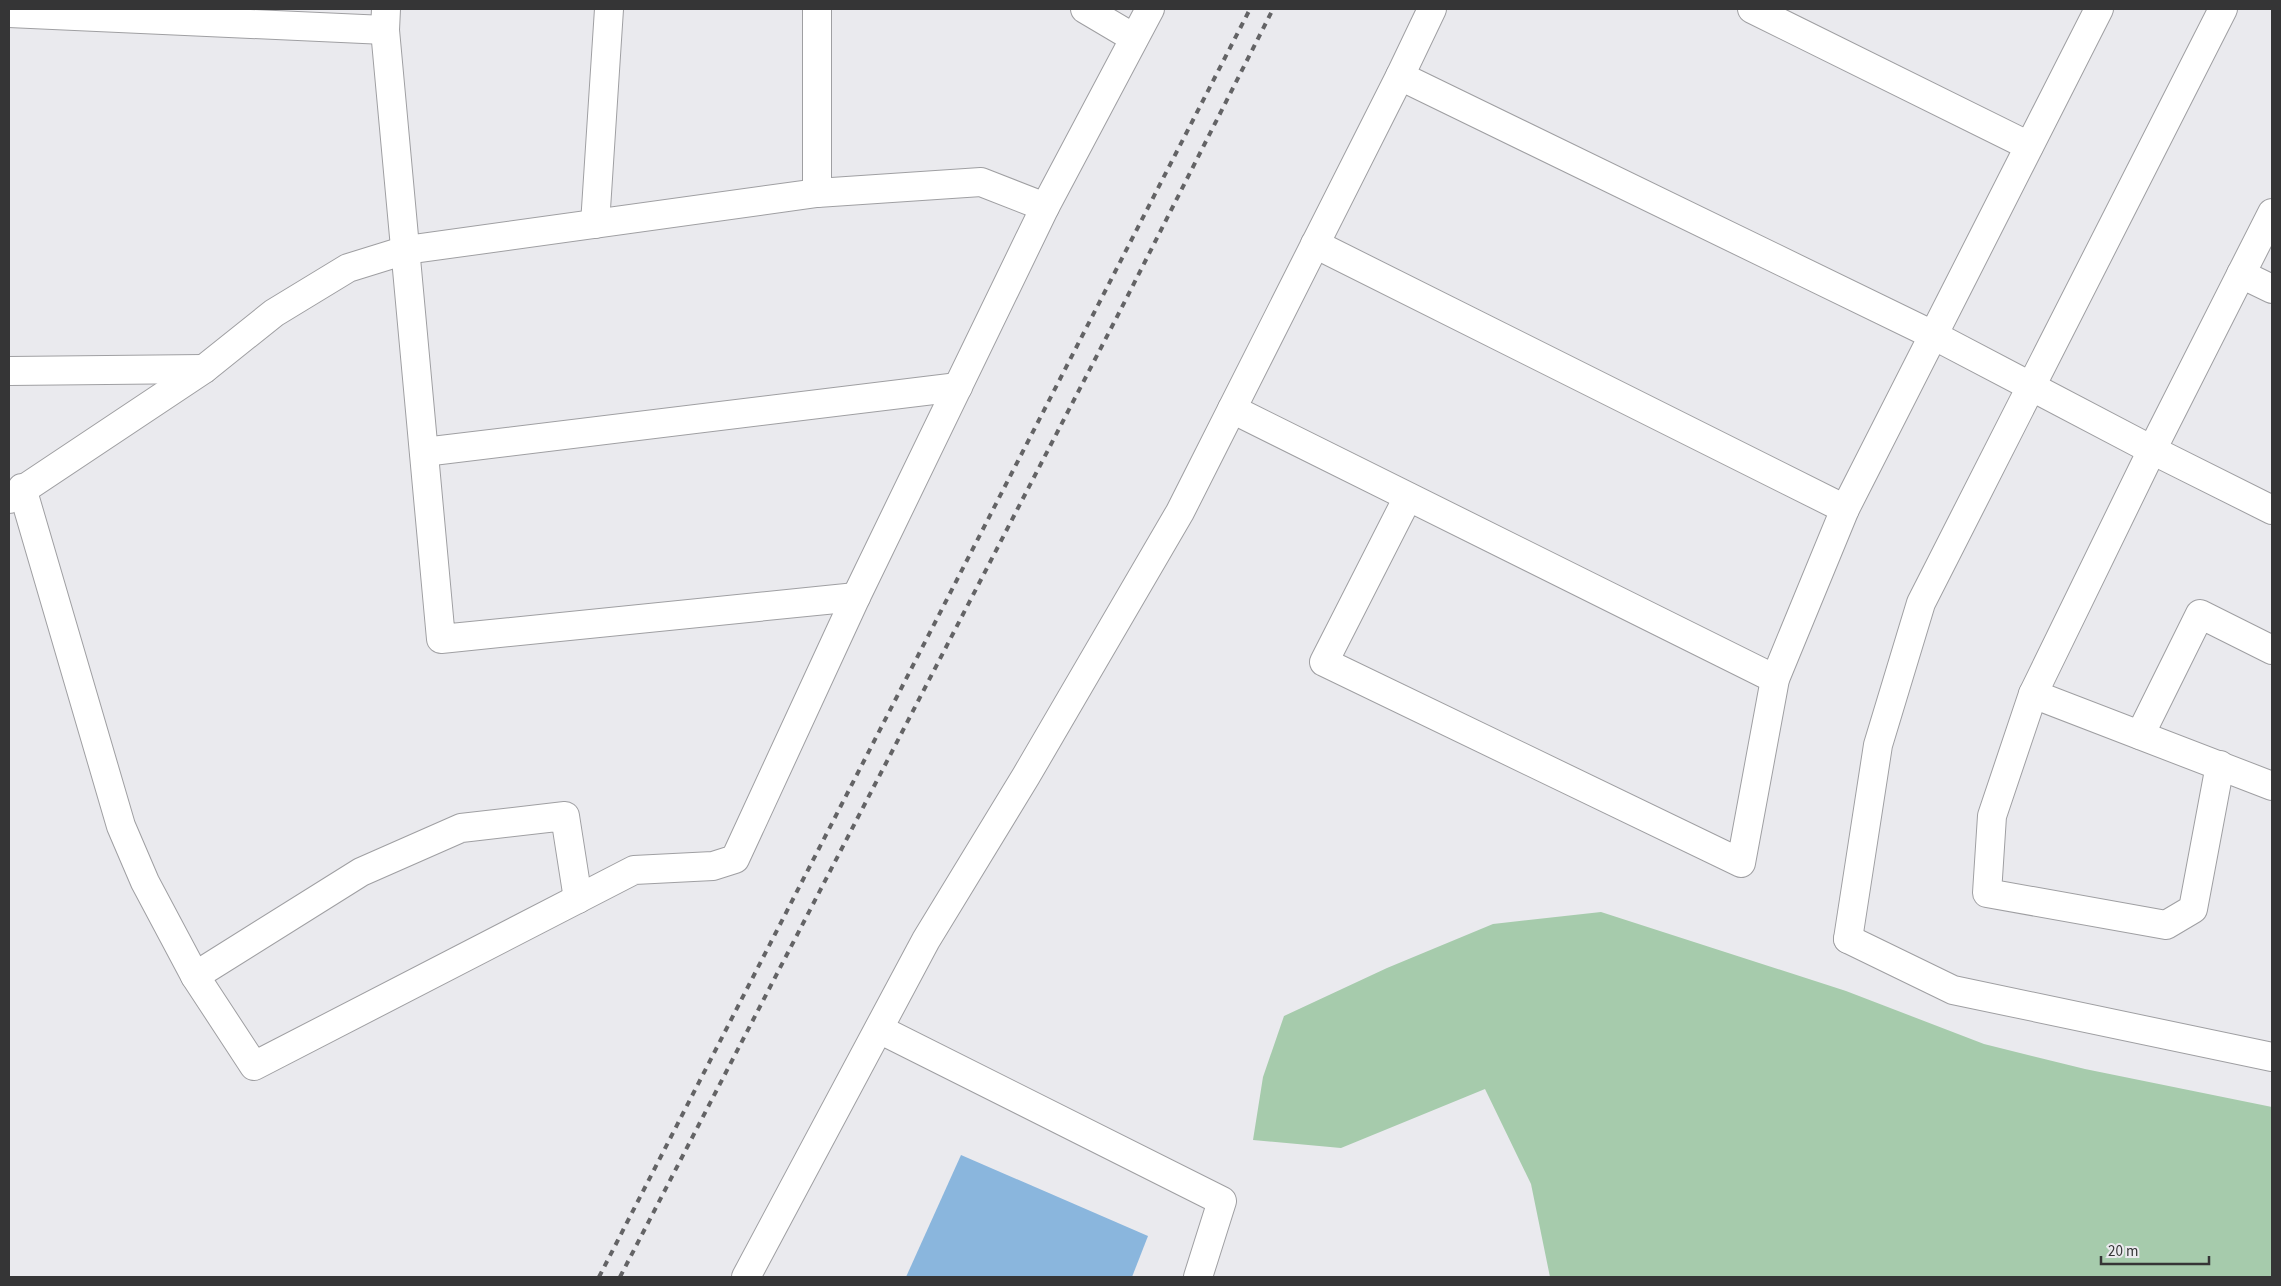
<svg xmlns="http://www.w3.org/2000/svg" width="2281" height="1286" font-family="'Source Sans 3',sans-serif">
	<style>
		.green { fill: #a6cbac }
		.water { fill: #8ab6dd }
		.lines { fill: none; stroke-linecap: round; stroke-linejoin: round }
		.street-casing { stroke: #9f9fa2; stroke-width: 30 }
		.secondary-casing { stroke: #9f9fa2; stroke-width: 30 }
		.street { stroke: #fff; stroke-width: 28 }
		.secondary { stroke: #fff; stroke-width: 28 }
		.rail { stroke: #636365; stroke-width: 4; stroke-dasharray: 6 6; stroke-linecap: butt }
	</style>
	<rect width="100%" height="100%" fill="#eaeaee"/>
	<!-- green -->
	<path class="green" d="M1601,912L1846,991L1984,1044L2085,1069L2272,1107V1277H1550L1531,1184L1485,1089L1341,1148L1253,1140L1263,1077L1284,1016L1387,968L1493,924Z"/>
	<!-- water -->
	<path class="water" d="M961,1155L1148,1236L1132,1277H906Z"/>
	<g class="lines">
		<defs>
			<g id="street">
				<path d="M386,9L385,30L441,639L856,597"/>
				<path d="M817,9V193"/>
				<path d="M1085,9L1134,38"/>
				<path d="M1752,9L2029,146"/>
				<path d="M9,13L385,30"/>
				<path d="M1400,76L1933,335L2152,450L2272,510"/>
				<path d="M2272,213L2152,450L2033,694L2272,786"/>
				<path d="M595,224L609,9"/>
				<path d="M1315,244L1845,509"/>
				<path d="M2241,274L2272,289"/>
				<path d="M9,371L204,369"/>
				<path d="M1232,409L1775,679"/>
				<path d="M424,452L958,387"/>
				<path d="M22,488L121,826L145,882L195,976L254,1066L634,870L713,866L735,859L856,597L1045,207L1150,9"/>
				<path d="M1408,497L1324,662L1741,863L1775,679L1845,509L2099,9"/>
				<path d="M9,499L204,369L274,313L348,268L406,250L817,193L981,182L1045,207"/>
				<path d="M2033,694L1992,816L1987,893L2166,925L2193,909L2220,765"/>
				<path d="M2140,735L2200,614L2272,650"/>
				<path d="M1848,939L1953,990L2272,1057"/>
				<path d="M195,976L361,872L461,828L565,816L578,899"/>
				<path d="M879,1029L1222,1201L1198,1277"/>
				<path d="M746,1277L926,940L1026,776L1180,512L1400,76L1432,9"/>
			</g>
			<path id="secondary" d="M1848,939L1878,745L1921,603L2223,9"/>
		</defs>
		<!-- street casing -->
		<use href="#street" class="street-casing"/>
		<!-- secondary casing -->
		<use href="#secondary" class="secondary-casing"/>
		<!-- street -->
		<use href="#street" class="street"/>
		<!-- secondary -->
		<use href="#secondary" class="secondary"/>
		<!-- rail -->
		<g class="rail">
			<path d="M599,1277L1250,9"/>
			<path d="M620,1277L1120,311L1273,9"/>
		</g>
	</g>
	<!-- border -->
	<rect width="2281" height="1286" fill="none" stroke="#353536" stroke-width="20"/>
	<!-- scale -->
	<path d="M2101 1256v8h108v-8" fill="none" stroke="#353536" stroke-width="2.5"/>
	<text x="2108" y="1256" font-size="15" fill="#353536" stroke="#eaeaee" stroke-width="4" paint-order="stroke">20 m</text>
</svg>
